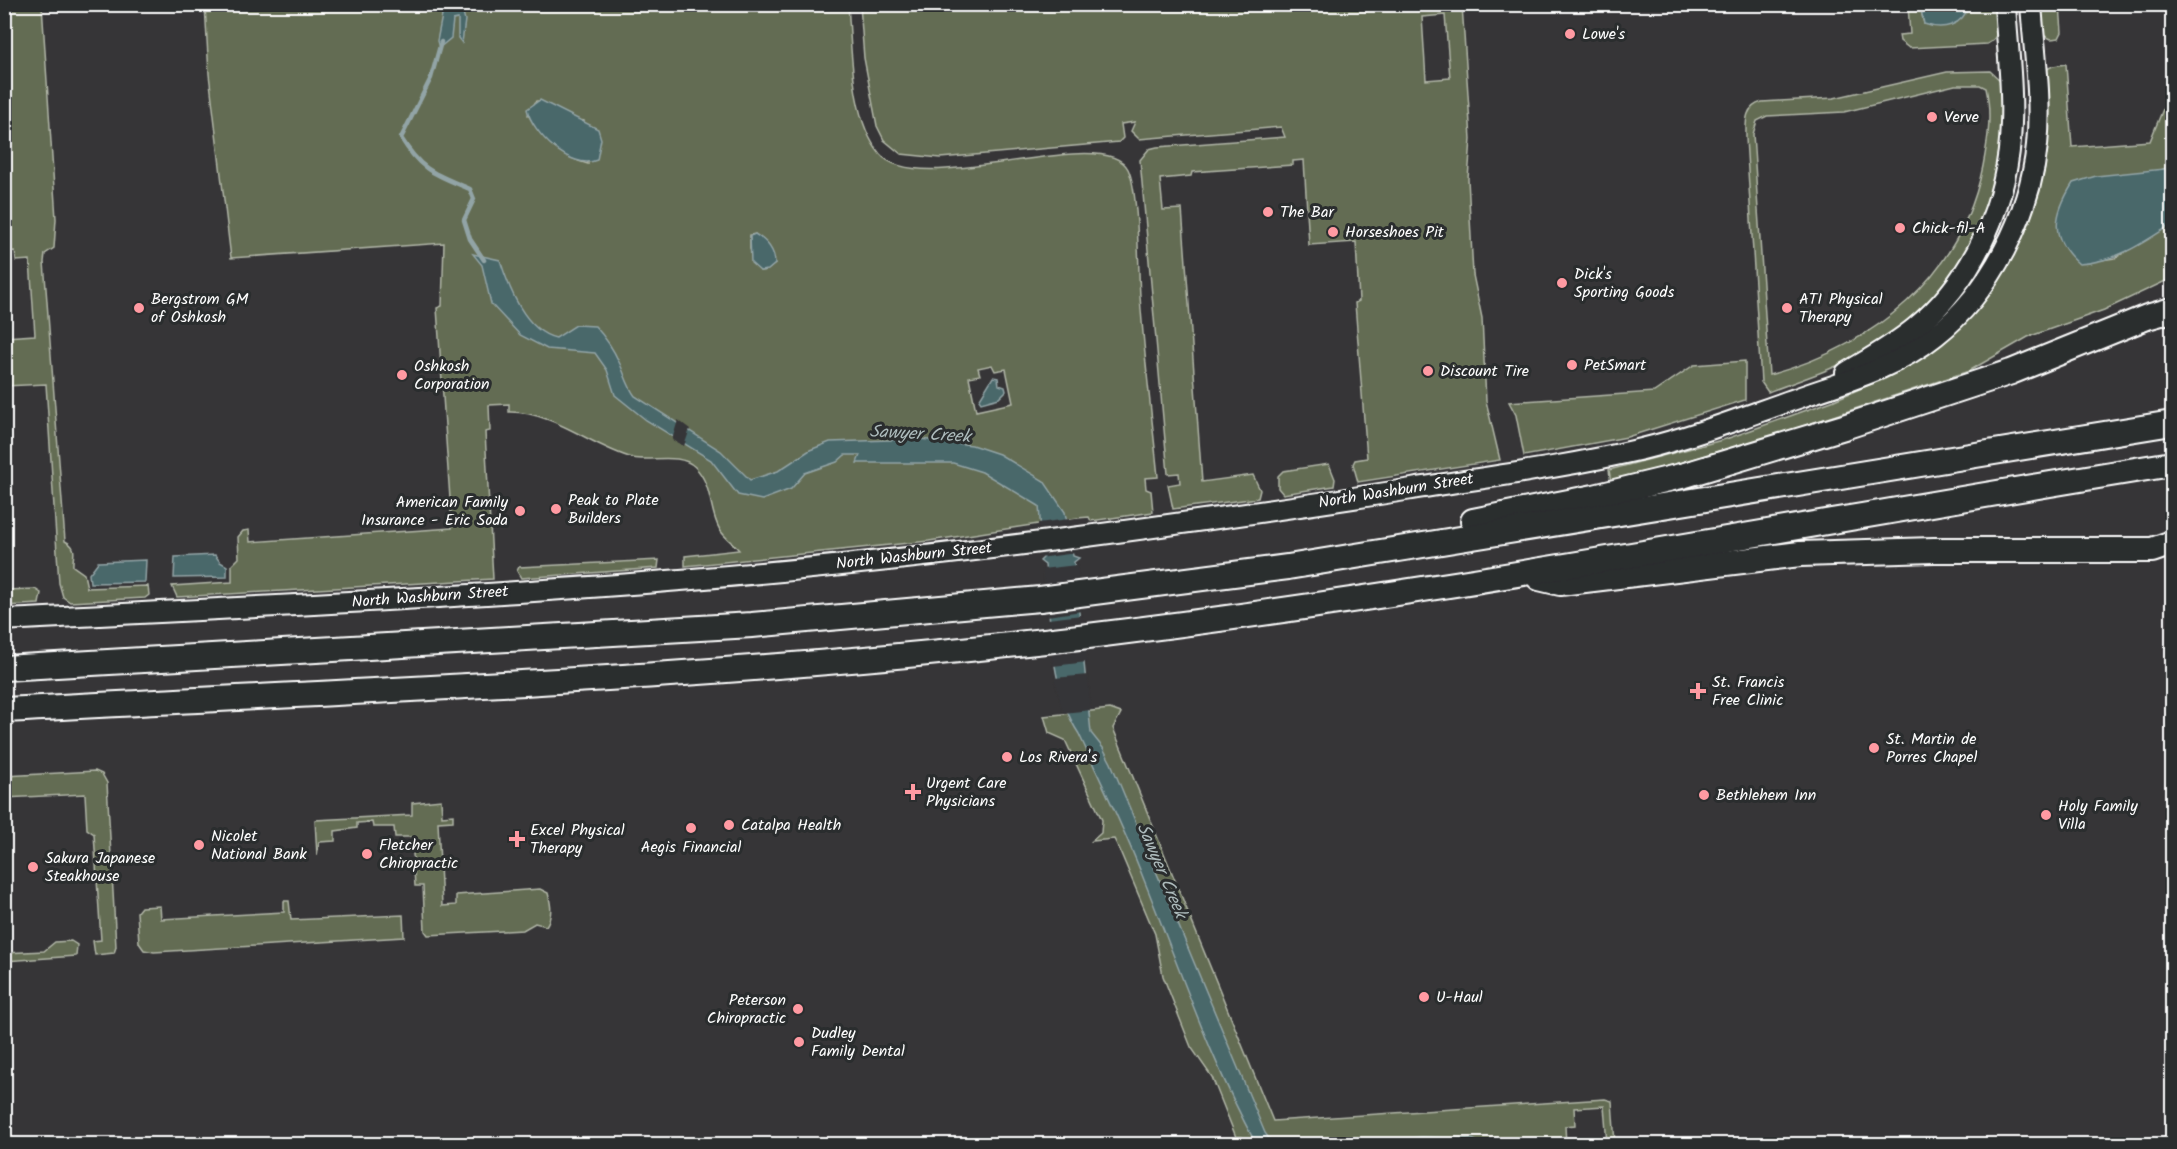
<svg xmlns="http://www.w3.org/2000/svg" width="2177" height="1149" font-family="Kalam,sans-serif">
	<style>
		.green { fill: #636c52; stroke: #b1b6a8; stroke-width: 1.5; fill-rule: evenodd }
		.water { fill: #49676b; stroke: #92a4a6; stroke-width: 1.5 }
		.pier { fill: #363537 }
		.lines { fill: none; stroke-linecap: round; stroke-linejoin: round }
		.stream { stroke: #92a4a6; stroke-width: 4.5 }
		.secondary-casing { stroke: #fff; stroke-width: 24 }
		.highway-casing { stroke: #fff; stroke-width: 28 }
		.secondary { stroke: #2a2d2e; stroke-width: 20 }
		.highway { stroke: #2a2d2e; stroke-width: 24 }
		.poi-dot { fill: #ff9aa2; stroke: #2a2d2e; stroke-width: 2 }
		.labels { text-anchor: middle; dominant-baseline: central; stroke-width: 6; stroke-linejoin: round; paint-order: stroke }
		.poi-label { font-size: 16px; fill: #fff; stroke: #2a2d2e; text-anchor: start }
		.street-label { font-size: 16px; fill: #fff; stroke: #2a2d2e }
		.water-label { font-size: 18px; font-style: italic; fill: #adbbbc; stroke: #2a2d2e }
	</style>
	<rect width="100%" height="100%" fill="#363537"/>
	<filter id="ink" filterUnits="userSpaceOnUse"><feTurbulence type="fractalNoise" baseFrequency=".0167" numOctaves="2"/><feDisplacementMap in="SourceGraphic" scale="12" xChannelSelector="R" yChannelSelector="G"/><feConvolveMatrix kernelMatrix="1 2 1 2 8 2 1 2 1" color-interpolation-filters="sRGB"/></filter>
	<g filter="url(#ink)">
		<!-- green -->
		<g class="green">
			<path d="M5,4L42,5L56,219L54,248L45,254L44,262L65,541C79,548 72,555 73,566L84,574L87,588L148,586L149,595L145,598L70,602L63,597L59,583L46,384L5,386V337L35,335L30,260L16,261L15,251L5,252Z"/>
			<path d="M205,5H848C852,49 850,118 880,154C919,201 1104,122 1128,169C1139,192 1138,267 1140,296C1144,356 1152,417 1158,477L1145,478L1146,489L1151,491L1153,512L1091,521L1089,517L1077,518L929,541L685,566V556L739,550C733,543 725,538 720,530C709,512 713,485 695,467C680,452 651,462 633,458C592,447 553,411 509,412V404L489,405L490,431L485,432L493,579L177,597L172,586L232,582V565L239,558L238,537L243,531L249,530L250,542L452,528L437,308L442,306L444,243L231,258L209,74ZM536,101H540L573,119L584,121L588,164C559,157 545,138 528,115ZM755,234L775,264L767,270L760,271L750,249V235ZM992,365L995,371L1006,369L1013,403L976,411L969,377L980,375L978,368Z"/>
			<path d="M860,5H1462L1471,139L1468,179L1473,275L1482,318L1486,401L1500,460L1358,482L1353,464L1355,460L1367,458L1355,303L1359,301L1356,242L1309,245L1304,160L1293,161V165L1192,172L1191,176L1160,179L1163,210L1182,209L1202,482L1253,475L1260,490L1258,498L1173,509L1168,485L1180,483L1179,473L1168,474L1140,160L1149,149L1157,147L1285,137L1281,127L1139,139L1131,131L1135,122L1121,124L1123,138L1119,142L940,158L901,154L884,140L877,126L864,58ZM1445,15L1450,78L1426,80L1422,17Z"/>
			<path d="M1908,5H1920L1924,24L1967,12L1969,5H1996C1997,19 2003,37 1987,44L1909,48L1900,41L1899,35L1910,34Z"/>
			<path d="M2038,5H2060L2062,32L2059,38L2051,39L2041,34Z"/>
			<path d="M2066,64L2072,147L2150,141L2172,87V163L2164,169L2143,173L2079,263L2115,258L2172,224V278L2104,310L2028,337L1969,371L1776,435L1611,482L1609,470L1726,439L1832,401L1880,380L1912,362L2018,239L2043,71L2053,66Z"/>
			<path d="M1990,71L2001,81C2009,190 1965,298 1865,352C1835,369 1800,380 1768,392L1761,382L1746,138C1746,122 1744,107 1762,102L1834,98L1947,72ZM1955,85H1980L1986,88C1992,114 1988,140 1983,166C1961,277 1874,346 1769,375L1753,134L1757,121L1767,116L1844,112Z"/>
			<path d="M1745,361V400L1627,437L1524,456L1516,415L1509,402L1654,392L1694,365Z"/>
			<path d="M1329,464L1335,479L1334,486L1283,494L1278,488V476L1283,471Z"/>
			<path d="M659,560L658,568L521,578L517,571L519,567Z"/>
			<path d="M35,589L41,593L39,604L5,606V590Z"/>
			<path d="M1110,709L1121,713L1113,728L1273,1121L1605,1099L1612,1101L1615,1144H1607L1604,1106L1574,1108L1575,1125L1565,1126L1566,1144H1245L1242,1137H1236L1212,1077L1191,1047L1163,976L1155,934L1120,851L1114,839L1092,841L1101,833L1102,820L1065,740L1049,733L1044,716Z"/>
			<path d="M95,771L102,774L107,783L116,947L114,953L95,955L93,941L101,940L94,834L87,829L85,794L4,798L5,776Z"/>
			<path d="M441,800L442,816L453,815V821L438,822L442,906L456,905V895L540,889L548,893C551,905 553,915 546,926L535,923L523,930L428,935L425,931L423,886H415L412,837H395L394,827H373L372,822L357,823V828L335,831V841L319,842L317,856L315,820L412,815V803Z"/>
			<path d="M284,901H289L291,920L403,915L404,937L154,952L144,950L139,943L137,912L141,907L160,906L161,919L284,912Z"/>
			<path d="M71,941L77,945L76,956L5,961V953L44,951L55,942Z"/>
		</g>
		<!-- water -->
		<g class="water">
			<path d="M444,5H461L465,20L462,43L458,38V19L453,20L451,38L439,48L437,41Z"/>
			<path d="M1920,5V4L1969,5C1963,26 1943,31 1924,24Z"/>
			<path d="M540,100L598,129L601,139L597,160C571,171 532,133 527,109Z"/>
			<path d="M2172,163V224C2143,243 2116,262 2079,264C2049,238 2053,215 2073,183L2096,176L2164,169Z"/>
			<path d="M755,234C767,241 775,250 775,264L768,270L760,271L751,263L750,236Z"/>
			<path d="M473,254L500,260C509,288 525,331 556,338L576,325L595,326C605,337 613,348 619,362C625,374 627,385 635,396L721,451L750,480L778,471L810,450L830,442L920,439L972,445L999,454L1044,481L1065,512L1073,556L1079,558L1074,562L1091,733L1103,748L1111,763L1265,1133L1273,1144H1256C1210,1060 1180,969 1144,880C1125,830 1101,782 1079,734C1049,689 1051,618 1045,565L1040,561L1043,558L1039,506L982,472L953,463H857L860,455H845L837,462L805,473L791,489L762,500L738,495L711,460L646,420L615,395L607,370L595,353L547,349L520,335L491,304L482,265Z"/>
			<path d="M993,377L998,378L999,385L1005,387L1006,391L999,398L981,403L979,400Z"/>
			<path d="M215,555L220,562L227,566V577L174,578L175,557Z"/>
			<path d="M146,560L145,582L90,583L89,574L98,562Z"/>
			<path d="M1422,1137L1472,1139L1483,1144H1348Z"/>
		</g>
		<!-- pier -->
		<g class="pier">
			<path d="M678,420L690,429L684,446L672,440Z"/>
			<path d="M1069,519L1076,553L1039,558L1038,523Z"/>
			<path d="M1077,565L1082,611L1047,616L1042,569Z"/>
			<path d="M1082,615L1087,662L1053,666L1048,619Z"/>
			<path d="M1088,675L1091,710L1063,713L1054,678Z"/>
		</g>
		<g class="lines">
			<!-- stream -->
			<path class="stream" d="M441,42L431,78L401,138C422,172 435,174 470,189L474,199L464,220L470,239L484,260"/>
			<defs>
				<g id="secondary">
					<path d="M1846,373C1869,359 1893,346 1915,328C1975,279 2009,200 2011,123C2013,84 2007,44 2005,4"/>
					<path d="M4,620C234,608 464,598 693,579C934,559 1173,526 1412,489C1488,477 1567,467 1642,449C1695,436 1746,416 1798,398C1846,381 1894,369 1935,336C1991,292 2030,215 2037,145C2042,99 2034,50 2031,4"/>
				</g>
				<g id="highway">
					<path d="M1473,521L1594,497L1685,475L1844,427L2011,372L2147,317L2172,310"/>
					<path d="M1539,578L1560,583L1800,554L1934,550H2152L2172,543"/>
					<path d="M4,668L752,625L1040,599L1288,567L2172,423"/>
					<path d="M4,710C366,690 729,679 1088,636C1452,592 1811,522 2172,464"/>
				</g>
			</defs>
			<!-- secondary casing -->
			<use href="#secondary" class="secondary-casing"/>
			<!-- highway casing -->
			<use href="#highway" class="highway-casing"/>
			<!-- secondary -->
			<use href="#secondary" class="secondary"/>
			<!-- highway -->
			<use href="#highway" class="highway"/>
		</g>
	</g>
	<!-- markers -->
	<g class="poi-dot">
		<circle cx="1570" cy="34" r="6"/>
		<circle cx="1932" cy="117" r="6"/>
		<circle cx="1268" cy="212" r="6"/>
		<circle cx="1900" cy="228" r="6"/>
		<circle cx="1333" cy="232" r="6"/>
		<circle cx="1562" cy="283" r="6"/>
		<circle cx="139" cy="308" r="6"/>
		<circle cx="1787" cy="308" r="6"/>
		<circle cx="1572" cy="365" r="6"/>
		<circle cx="1428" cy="371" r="6"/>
		<circle cx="402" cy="375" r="6"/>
		<circle cx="556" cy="509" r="6"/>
		<circle cx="520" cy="511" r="6"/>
		<path d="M1695 682h6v6h6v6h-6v6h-6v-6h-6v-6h6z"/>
		<circle cx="1874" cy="748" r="6"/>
		<circle cx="1007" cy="757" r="6"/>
		<path d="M910 783h6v6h6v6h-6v6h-6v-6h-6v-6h6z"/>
		<circle cx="1704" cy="795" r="6"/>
		<circle cx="2046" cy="815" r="6"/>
		<circle cx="729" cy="825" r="6"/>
		<circle cx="691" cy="828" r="6"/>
		<path d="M514 830h6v6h6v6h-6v6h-6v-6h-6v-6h6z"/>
		<circle cx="199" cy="845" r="6"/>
		<circle cx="367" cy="854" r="6"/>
		<circle cx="33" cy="867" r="6"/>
		<circle cx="1424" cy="997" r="6"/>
		<circle cx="798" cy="1009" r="6"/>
		<circle cx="799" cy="1042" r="6"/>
	</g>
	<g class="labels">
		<!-- poi labels -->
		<g class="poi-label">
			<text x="1582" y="34">Lowe's</text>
			<text x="1944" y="117">Verve</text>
			<text x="1280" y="212">The Bar</text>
			<text x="1912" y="228">Chick-fil-A</text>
			<text x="1345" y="232">Horseshoes Pit</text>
			<text x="1574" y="274">Dick's<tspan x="1574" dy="18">Sporting Goods</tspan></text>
			<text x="151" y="299">Bergstrom GM<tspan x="151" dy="18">of Oshkosh</tspan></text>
			<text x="1799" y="299">ATI Physical<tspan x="1799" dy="18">Therapy</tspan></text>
			<text x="1584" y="365">PetSmart</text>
			<text x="414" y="366">Oshkosh<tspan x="414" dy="18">Corporation</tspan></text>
			<text x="1440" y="371">Discount Tire</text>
			<text x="568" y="500">Peak to Plate<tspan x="568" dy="18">Builders</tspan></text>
			<text x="508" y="502" text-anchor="end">American Family<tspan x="508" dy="18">Insurance - Eric Soda</tspan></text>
			<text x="1712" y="682">St. Francis<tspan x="1712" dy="18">Free Clinic</tspan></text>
			<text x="1886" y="739">St. Martin de<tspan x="1886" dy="18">Porres Chapel</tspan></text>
			<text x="1019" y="757">Los Rivera's</text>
			<text x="926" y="783">Urgent Care<tspan x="926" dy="18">Physicians</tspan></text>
			<text x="1716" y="795">Bethlehem Inn</text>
			<text x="2058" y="806">Holy Family<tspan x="2058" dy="18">Villa</tspan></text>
			<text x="741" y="825">Catalpa Health</text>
			<text x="530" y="830">Excel Physical<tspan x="530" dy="18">Therapy</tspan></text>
			<text x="211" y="836">Nicolet<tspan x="211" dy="18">National Bank</tspan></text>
			<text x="379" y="845">Fletcher<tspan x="379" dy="18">Chiropractic</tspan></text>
			<text x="691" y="847" text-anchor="middle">Aegis Financial</text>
			<text x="45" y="858">Sakura Japanese<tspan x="45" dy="18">Steakhouse</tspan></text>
			<text x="1436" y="997">U-Haul</text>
			<text x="786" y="1000" text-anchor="end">Peterson<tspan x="786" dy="18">Chiropractic</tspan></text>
			<text x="811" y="1033">Dudley<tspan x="811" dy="18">Family Dental</tspan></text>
		</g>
		<!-- street labels -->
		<g class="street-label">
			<text transform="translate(1396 491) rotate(-9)">North Washburn Street</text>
			<text transform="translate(914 556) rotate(-6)">North Washburn Street</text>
			<text transform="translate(430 597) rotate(-4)">North Washburn Street</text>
		</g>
		<!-- water labels -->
		<g class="water-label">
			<text transform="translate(920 435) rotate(3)">Sawyer Creek</text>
			<text transform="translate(1161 871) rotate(67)">Sawyer Creek</text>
		</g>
	</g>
	<!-- margin -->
	<rect width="2177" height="1149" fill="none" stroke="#2a2d2e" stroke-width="24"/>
	<rect x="12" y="12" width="2153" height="1125" fill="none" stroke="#fff" stroke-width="2" filter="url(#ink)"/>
</svg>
